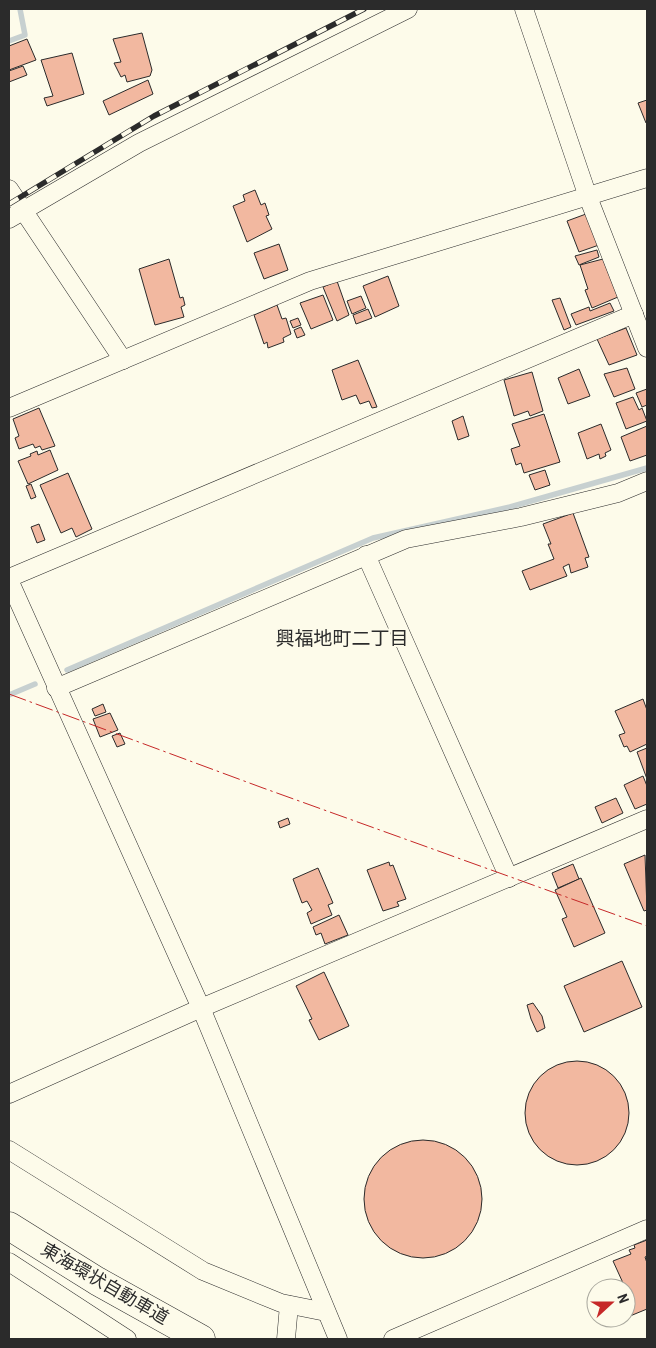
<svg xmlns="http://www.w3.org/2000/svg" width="656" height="1348" font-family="'Roboto Condensed','Noto Sans JP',sans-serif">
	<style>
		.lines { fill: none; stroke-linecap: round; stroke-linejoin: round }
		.stream { stroke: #c7d0d0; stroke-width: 5.5 }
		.building { fill: #f2b8a0; stroke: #2b2b2b }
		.street-casing { stroke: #2b2b2b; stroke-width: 19 }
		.highway-casing { stroke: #2b2b2b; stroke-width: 29 }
		.street { stroke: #fdfbea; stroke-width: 18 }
		.highway { stroke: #fdfbea; stroke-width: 28 }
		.rail-casing { stroke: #2b2b2b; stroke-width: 5.5 }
		.rail { stroke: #fdfbea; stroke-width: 4; stroke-dasharray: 11; stroke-linecap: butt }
		.power { stroke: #c62828; stroke-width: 1; stroke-dasharray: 18 4 2.5 4; stroke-linecap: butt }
		.labels { text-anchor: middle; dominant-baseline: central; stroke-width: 4; stroke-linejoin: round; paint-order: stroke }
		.street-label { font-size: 18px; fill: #2b2b2b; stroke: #fdfbea }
		.neighbourhood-label { font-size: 19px; fill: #2b2b2b; stroke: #fdfbea }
	</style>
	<rect width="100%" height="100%" fill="#fdfbea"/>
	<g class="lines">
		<!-- stream -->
		<g class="stream">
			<path d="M9,41L25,35L20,9"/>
			<path d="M67,670L373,538L510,507L647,468"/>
			<path d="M9,695L35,684"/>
		</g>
	</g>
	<!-- building -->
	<g class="building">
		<path d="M142,33L152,70L150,76L127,82L125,75L121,77L114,63L121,62L113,39Z"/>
		<path d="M27,39L36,60L9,70V46Z"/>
		<path d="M72,53L84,94L47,106L44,98L53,96L41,60Z"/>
		<path d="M23,66L27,75L9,82V71Z"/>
		<path d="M148,80L153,94L109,115L103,101Z"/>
		<path d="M647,100V122L646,123L638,103Z"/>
		<path d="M255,190L261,205L265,203L269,215L266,216L272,229L247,242L233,206L245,201L243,195Z"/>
		<path d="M586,214L599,245L579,252L567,221Z"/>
		<path d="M279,244L288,270L264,279L254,253Z"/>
		<path d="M597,250L599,257L579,265L575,256Z"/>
		<path d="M169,259L180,298L183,297L185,305L181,307L184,317L155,325L139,269Z"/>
		<path d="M603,259L618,297L592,308L585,290L588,289L580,265Z"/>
		<path d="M388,276L399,306L375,317L363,286Z"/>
		<path d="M337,281L349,315L337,321L323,287Z"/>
		<path d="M323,295L333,320L311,329L300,303Z"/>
		<path d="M361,296L366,308L352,314L347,301Z"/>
		<path d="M560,298L571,327L564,330L552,300Z"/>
		<path d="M610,303L614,311L576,325L571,314L589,307L590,311Z"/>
		<path d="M277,305L282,319L286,318L291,334L283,338L284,342L268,348L267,342L264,344L254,315Z"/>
		<path d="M368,309L372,318L356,324L353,315Z"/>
		<path d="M298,318L301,325L293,328L290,321Z"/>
		<path d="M301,327L305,335L297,338L294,330Z"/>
		<path d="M626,328L637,355L609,365L597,339Z"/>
		<path d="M358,360L377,407L372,408L369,401L360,404L356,395L342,400L332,370Z"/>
		<path d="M627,368L635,389L614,397L604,374Z"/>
		<path d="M579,369L590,396L568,404L558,378Z"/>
		<path d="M532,372L543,411L530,416L528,411L514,416L504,380Z"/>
		<path d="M647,389V405L642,407L636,393Z"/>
		<path d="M633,397L639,410L642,408L647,421L626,429L616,403Z"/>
		<path d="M39,408L55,446L42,450L40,446L35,448L33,444L19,449L15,438L19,436L13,419Z"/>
		<path d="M544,414L560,462L524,473L521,463L516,465L511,449L520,446L512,424Z"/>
		<path d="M463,416L469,436L458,440L452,421Z"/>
		<path d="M601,424L611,450L605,453L606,456L600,459L599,454L587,459L578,433Z"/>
		<path d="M647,426V455L630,461L621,437Z"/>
		<path d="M50,450L58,470L28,484L18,461L31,456L30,454L37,451L38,455Z"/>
		<path d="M545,470L550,485L535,490L529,475Z"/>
		<path d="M68,473L92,529L76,537L72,528L61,533L40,485Z"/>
		<path d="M31,484L36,497L31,499L26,486Z"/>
		<path d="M573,513L589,557L585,558L588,567L571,573L569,564L563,567L567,576L530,590L522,571L554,559L548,544H551L543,524Z"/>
		<path d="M39,524L45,540L37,543L31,527Z"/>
		<path d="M643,699L647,710V744L630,752L627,746L624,747L619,735L625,733L615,711Z"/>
		<path d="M103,704L106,712L95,716L92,709Z"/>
		<path d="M110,713L118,730L100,737L93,719Z"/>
		<path d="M120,733L125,744L117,747L112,736Z"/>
		<path d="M647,748V779L637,752Z"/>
		<path d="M643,776L647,786V804L635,809L624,785Z"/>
		<path d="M616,798L623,813L602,823L595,807Z"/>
		<path d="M288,818L290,824L280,828L278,822Z"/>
		<path d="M645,855L647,910L644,911L624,864Z"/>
		<path d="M389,862L390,866L393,865L406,899L397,902L399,906L383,911L367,870Z"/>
		<path d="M573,864L579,879L558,888L552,873Z"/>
		<path d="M318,868L333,903L328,905L332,915L311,924L307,913L312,910L307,901L302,903L293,879Z"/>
		<path d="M581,878L605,933L574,947L562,919L567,917L555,890Z"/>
		<path d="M339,915L348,935L325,944L321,933L316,935L313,927Z"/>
		<path d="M622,961L642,1007L584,1032L564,986Z"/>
		<path d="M324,972L349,1026L319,1040L309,1020L312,1019L296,986Z"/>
		<path d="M533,1003L542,1016L545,1028L537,1032L531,1019L527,1005Z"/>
		<circle cx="577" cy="1113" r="52"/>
		<circle cx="423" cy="1199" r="59"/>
		<path d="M647,1240V1256L645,1257L647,1263V1309L630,1316L626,1307V1288H618L617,1286L623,1283L613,1261L631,1254L629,1250L635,1248L634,1245Z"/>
	</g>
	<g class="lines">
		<defs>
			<g id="street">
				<path d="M524,9L588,197L647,348"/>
				<path d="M9,189L123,360"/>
				<path d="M9,219L139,143L408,9"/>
				<path d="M9,408L310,281L647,178"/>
				<path d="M366,555L509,878"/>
				<path d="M9,578L634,314"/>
				<path d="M9,580L201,1008L338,1339"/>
				<path d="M56,688L406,539L521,517L618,493L647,481"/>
				<path d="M9,1094L201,1008L647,819"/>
				<path d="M9,1150L203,1271L281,1303L326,1312"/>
				<path d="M9,1262L127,1339"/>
				<path d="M286,1339L289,1305"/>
				<path d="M393,1339L647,1229"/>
			</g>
			<path id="highway" d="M9,1226L97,1281L201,1339"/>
		</defs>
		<!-- street casing -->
		<use href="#street" class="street-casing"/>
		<!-- highway casing -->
		<use href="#highway" class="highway-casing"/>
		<!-- street -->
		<use href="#street" class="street"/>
		<!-- highway -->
		<use href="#highway" class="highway"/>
		<defs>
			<path id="rail" d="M9,204L154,116L364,9"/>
		</defs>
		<!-- rail casing -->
		<use href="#rail" class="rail-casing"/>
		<!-- rail -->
		<use href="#rail" class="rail"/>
		<!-- power -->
		<path class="power" d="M9,694L263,788L647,926"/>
	</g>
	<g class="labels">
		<!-- street labels -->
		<g class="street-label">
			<text transform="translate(105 1283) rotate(30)">東海環状自動車道</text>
		</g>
		<!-- neighbourhood labels -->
		<g class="neighbourhood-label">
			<text x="342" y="638">興福地町二丁目</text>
		</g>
	</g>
	<!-- border -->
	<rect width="656" height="1348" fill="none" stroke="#2b2b2b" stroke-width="20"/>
	<!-- north arrow -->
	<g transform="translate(611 1303) rotate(69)"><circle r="24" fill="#fdfbea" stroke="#a9a89e"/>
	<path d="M0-4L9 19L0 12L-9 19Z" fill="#c62828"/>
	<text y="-8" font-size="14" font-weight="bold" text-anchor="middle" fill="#2b2b2b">N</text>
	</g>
</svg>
